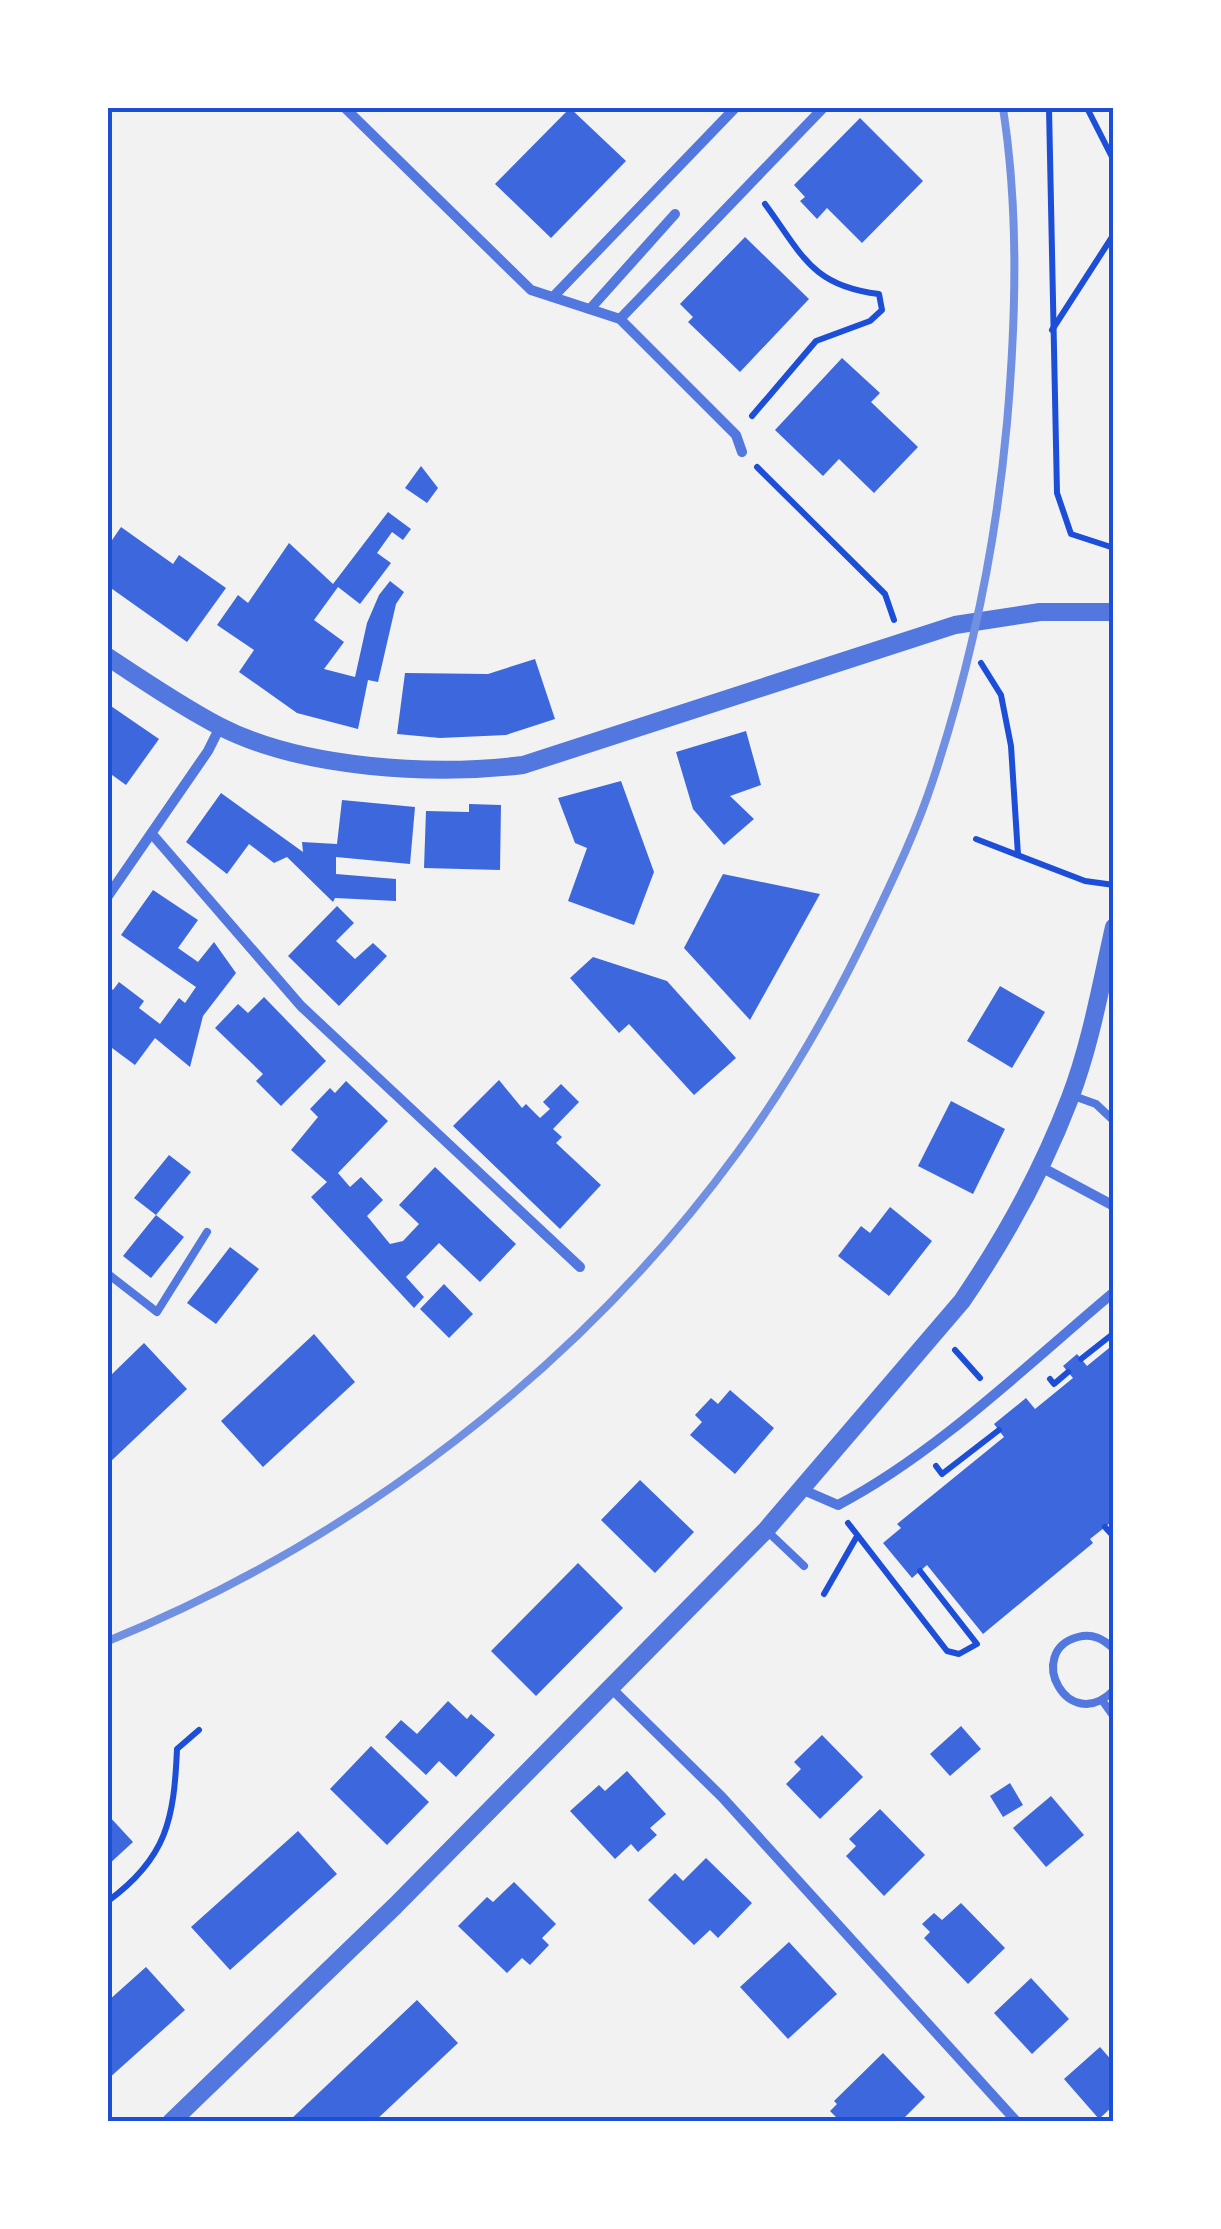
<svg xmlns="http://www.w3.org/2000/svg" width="1221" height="2229" font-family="'Asap Condensed',sans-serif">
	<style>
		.building { fill: #3d67dc }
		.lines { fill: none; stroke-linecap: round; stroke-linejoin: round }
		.path { stroke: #1d4ed8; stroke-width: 6 }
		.service { stroke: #5277de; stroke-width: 8 }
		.minor { stroke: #5277de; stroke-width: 10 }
		.tertiary { stroke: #5277de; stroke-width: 18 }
		.rail { stroke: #7290e2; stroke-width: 8 }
		.neatline { fill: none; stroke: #1d4ed8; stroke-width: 4 }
	</style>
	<rect width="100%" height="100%" fill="#f2f2f2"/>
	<!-- building -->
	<g class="building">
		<path d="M570,108L626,161L551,238L495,184Z"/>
		<path d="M860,118L923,181L862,243L827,208L817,219L800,201L805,197L794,185Z"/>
		<path d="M745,237L809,299L740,372L688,322L693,317L680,304Z"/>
		<path d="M842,358L880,393L871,402L918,447L874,493L839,459L823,476L775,430Z"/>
		<path d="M421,466L438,488L427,503L405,488Z"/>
		<path d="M388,512L411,529L403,540L392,532L377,553L391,563L360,604L338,587L314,620L344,642L324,669L355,677L367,623L379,595L390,581L404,592L396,604L378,682L368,680L358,729L297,713L239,672L254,650L217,625L238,595L248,603L289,543L333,584Z"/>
		<path d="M121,527L173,564L179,555L226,588L187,642L108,586V546Z"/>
		<path d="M535,659L555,719L506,735L440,738L397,734L405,673L488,674Z"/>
		<path d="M108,704L159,739L126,785L108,772Z"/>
		<path d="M746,731L761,785L730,796L754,819L724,845L693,809L676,752Z"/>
		<path d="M621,781L654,872L634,925L568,901L587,848L575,843L558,798Z"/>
		<path d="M221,793L303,852L302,842L337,844L342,800L415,807L410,864L336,857V874L396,879V901L335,898L333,902L287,857L274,863L249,844L227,874L186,842Z"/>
		<path d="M469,804L501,805L500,870L424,868L426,811L469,812Z"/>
		<path d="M723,874L820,894L750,1020L684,948Z"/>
		<path d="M153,890L198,920L178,948L198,962L214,942L236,973L203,1016L190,1067L155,1038L135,1065L108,1045V985L113,990L119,982L144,1001L139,1008L160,1024L179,998L185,1003L196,987L121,935Z"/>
		<path d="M337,906L354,923L336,941L355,959L373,943L387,956L339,1006L288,956Z"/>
		<path d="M593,957L667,981L736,1058L694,1095L629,1024L619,1033L570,978Z"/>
		<path d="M1000,986L1045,1012L1012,1068L967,1041Z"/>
		<path d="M264,997L326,1061L281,1106L256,1081L263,1074L215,1028L238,1004L248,1013Z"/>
		<path d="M499,1080L522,1108L526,1104L540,1118L550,1109L543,1102L561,1084L579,1102L553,1129L562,1137L556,1143L601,1185L560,1229L453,1126Z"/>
		<path d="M346,1081L388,1121L338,1173L350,1187L361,1177L383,1200L367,1216L390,1244L403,1241L419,1224L399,1205L435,1167L516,1244L480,1282L439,1243L406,1277L424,1297L414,1308L311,1197L327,1182L291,1150L318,1117L310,1109L330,1088L335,1093Z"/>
		<path d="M951,1101L1005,1129L973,1194L918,1166Z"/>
		<path d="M169,1155L191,1172L156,1215L134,1198Z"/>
		<path d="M890,1207L932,1241L889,1296L838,1256L861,1226L870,1233Z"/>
		<path d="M156,1215L184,1237L151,1278L123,1256Z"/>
		<path d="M230,1247L259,1269L216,1324L187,1303Z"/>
		<path d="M444,1284L473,1314L449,1338L420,1309Z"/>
		<path d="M314,1334L355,1382L263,1467L221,1421Z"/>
		<path d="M144,1343L187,1389L108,1464V1378Z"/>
		<path d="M1114,1344V1520L1090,1539L1093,1543L983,1634L927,1565L912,1578L883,1543L901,1528L897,1524L1004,1437L994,1424L1026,1398L1035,1409L1073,1378L1063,1366L1077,1354L1087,1366Z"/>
		<path d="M730,1390L774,1428L735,1474L690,1435L702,1422L695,1415L711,1398L718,1404Z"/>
		<path d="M640,1480L694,1532L655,1573L601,1520Z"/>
		<path d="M578,1563L623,1608L536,1696L491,1651Z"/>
		<path d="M448,1701L467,1719L471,1714L495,1735L456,1777L439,1761L426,1775L385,1737L401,1720L417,1734Z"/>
		<path d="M961,1726L981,1749L950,1776L930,1754Z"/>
		<path d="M822,1735L863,1777L820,1819L786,1784L801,1769L794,1762Z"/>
		<path d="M371,1746L429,1802L387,1845L330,1789Z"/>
		<path d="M627,1771L666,1814L650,1828L657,1835L638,1852L631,1844L615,1859L570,1811L599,1785L605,1791Z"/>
		<path d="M1010,1783L1023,1805L1003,1817L990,1796Z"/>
		<path d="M1051,1796L1084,1835L1046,1867L1013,1828Z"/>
		<path d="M880,1809L925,1855L884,1896L846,1856L856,1846L849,1839Z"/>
		<path d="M108,1815L133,1842L108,1865Z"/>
		<path d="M298,1831L337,1874L230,1970L191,1927Z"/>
		<path d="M706,1858L752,1903L718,1938L710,1930L694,1945L648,1900L675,1873L683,1881Z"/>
		<path d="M514,1882L556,1924L542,1938L549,1945L530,1965L522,1958L507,1973L458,1926L487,1897L493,1902Z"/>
		<path d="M961,1903L1005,1948L968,1984L924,1938L930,1932L922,1924L934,1913L942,1920Z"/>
		<path d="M789,1942L837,1994L788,2039L740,1987Z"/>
		<path d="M146,1967L185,2010L108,2079V2001Z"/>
		<path d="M1031,1978L1069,2019L1032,2054L994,2013Z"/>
		<path d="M417,2000L458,2043L374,2122H288Z"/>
		<path d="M1100,2047L1114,2063V2105L1099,2119L1064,2079Z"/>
		<path d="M883,2053L925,2097L900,2122H841L830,2111L837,2104L834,2101Z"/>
	</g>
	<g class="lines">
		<!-- path -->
		<g class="path">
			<path d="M1049,108L1057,493L1071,534L1114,548"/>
			<path d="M1087,108L1114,161"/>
			<path d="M1052,330L1114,234"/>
			<path d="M752,416L816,341L870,321L882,310L879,294C811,286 802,254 765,204"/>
			<path d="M757,467L885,594L894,620"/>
			<path d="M981,663L1001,695L1011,746L1018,855"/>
			<path d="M976,839L1085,881L1114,885"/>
			<path d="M955,1350L980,1378"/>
			<path d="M1081,1359L1114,1333"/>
			<path d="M1050,1379L1054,1384L1068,1372"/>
			<path d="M936,1466L942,1474L999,1430"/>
			<path d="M848,1523L947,1651L959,1654L977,1644L920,1571"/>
			<path d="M1105,1527L1114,1537"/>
			<path d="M824,1594L856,1538"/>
			<path d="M108,1901C167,1858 174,1819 177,1749L199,1730"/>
		</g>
		<!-- service -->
		<g class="service">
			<path d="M1071,1095L1096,1104L1114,1121"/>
			<path d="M108,1274L157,1312L207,1232"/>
			<path d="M766,1530L804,1566"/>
			<path d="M1114,1649C1103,1639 1093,1633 1078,1637C1024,1651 1068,1737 1114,1690"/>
			<path d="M1102,1700L1114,1717"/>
		</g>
		<!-- minor -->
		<g class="minor">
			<path d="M345,108L531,290L620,319L736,435L742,452"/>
			<path d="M553,297L735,108"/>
			<path d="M590,309L675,214"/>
			<path d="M620,319L823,108"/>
			<path d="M152,834L301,1006L580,1267"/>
			<path d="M108,896L208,751L220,727"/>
			<path d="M1041,1167L1114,1206"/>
			<path d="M801,1489L838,1505C936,1454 1029,1363 1114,1292"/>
			<path d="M612,1689L722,1797L1017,2122"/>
		</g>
		<!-- tertiary -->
		<g class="tertiary">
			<path d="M108,657C144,681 181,706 219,726C302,769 433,776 523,765L955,625L1040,612H1114"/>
			<path d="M171,2122L395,1906L766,1530L962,1301C1005,1238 1043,1169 1070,1098C1091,1043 1101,984 1114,927"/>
		</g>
		<!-- rail -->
		<path class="rail" d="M108,1641C354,1541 580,1368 737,1153C790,1081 835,1001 873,921C895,875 917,829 933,780C971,665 996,544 1007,423C1016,319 1019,211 1003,108"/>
	</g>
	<!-- border -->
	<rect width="1221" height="2229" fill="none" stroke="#ffffff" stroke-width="220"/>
	<rect x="110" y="110" width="1001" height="2009" class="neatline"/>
</svg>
